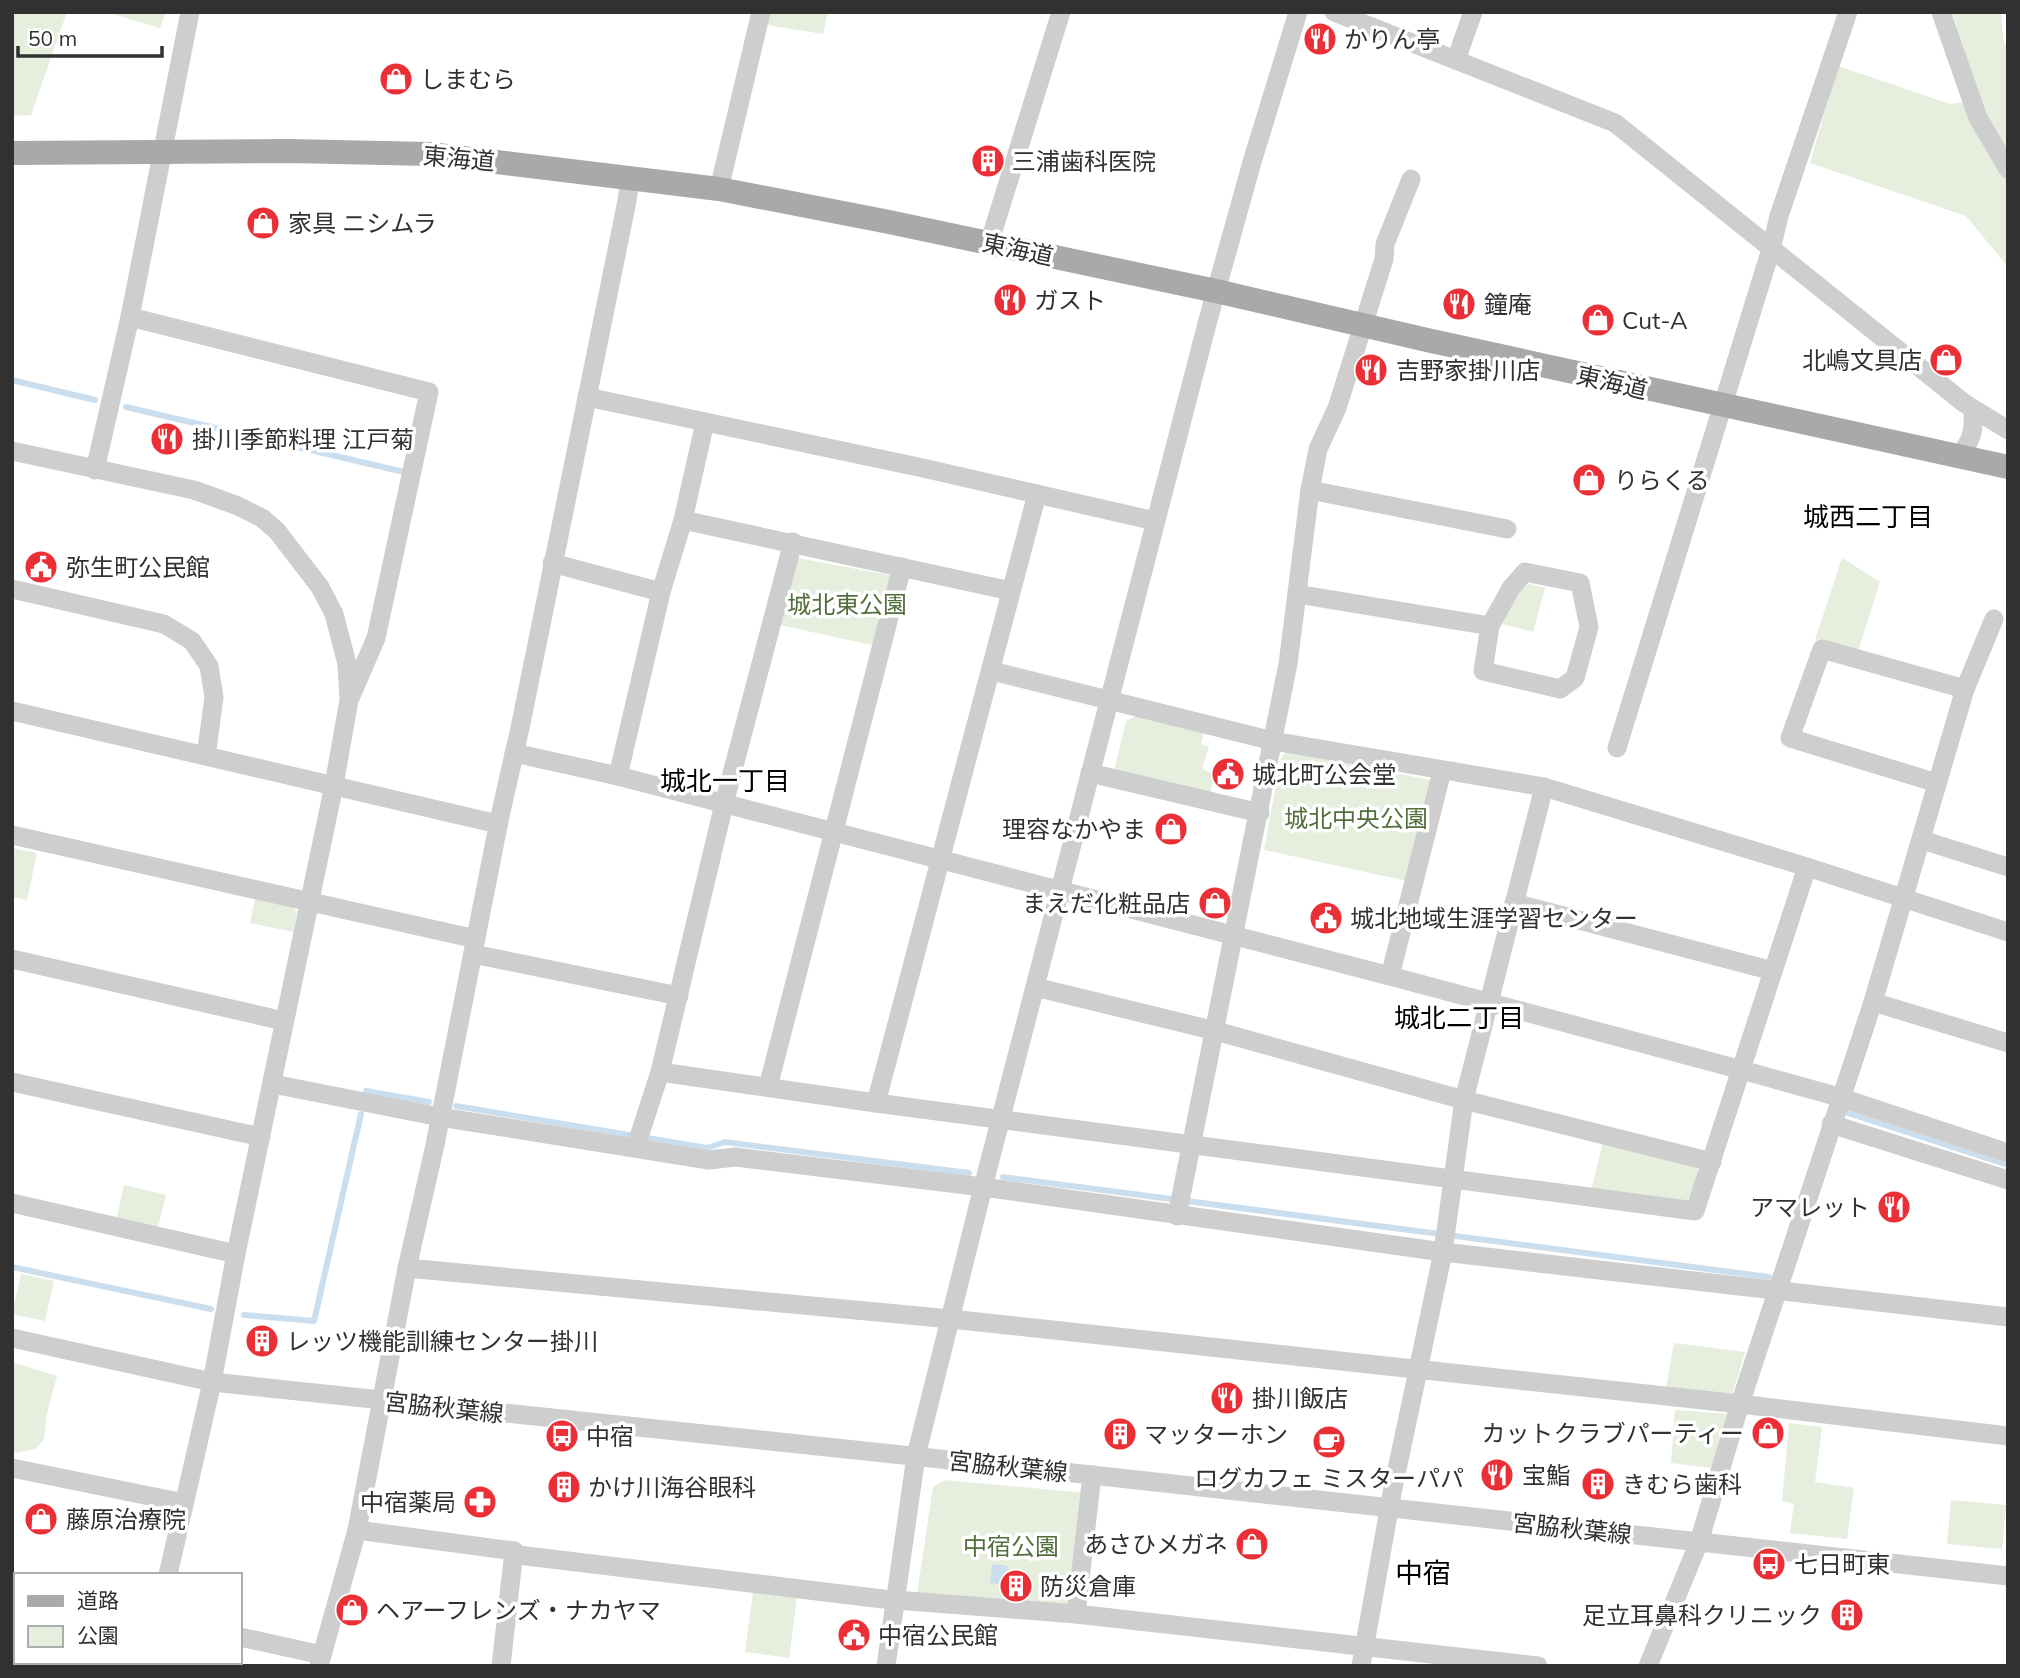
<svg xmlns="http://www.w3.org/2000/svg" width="2020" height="1678" font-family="Mulish,'Noto Sans JP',sans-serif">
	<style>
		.green { fill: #e6eede }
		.water { fill: #cbdeee }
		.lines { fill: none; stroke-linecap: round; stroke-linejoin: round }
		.stream { stroke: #cbdeee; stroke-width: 6 }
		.minor { stroke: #cecece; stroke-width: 19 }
		.major { stroke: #a9a9a9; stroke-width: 24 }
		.labels { text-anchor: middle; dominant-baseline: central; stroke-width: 7; stroke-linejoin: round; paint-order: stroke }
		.poi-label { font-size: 24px; fill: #313131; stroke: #fff; text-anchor: start }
		.street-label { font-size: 24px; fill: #313131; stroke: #fff }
		.park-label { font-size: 24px; fill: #516e3c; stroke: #fff }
		.neighbourhood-label { font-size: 26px; fill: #000; stroke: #fff }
		.quarter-label { font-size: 28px; fill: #000; stroke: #fff }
	</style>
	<rect width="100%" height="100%" fill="#fff"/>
	<!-- green -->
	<g class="green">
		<path d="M12,12H67L31,115L12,116Z"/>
		<path d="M106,12H166L160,28Z"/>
		<path d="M770,12H828L823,34L767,25Z"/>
		<path d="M1952,12H2001L2003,38L2008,52V154L1986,117Z"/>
		<path d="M1838,66L1950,104L1964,102L2008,183V267L1966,216L1810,163Z"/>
		<path d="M792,557L894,576L876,646L775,624Z"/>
		<path d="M1842,558L1880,582L1858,651L1815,640Z"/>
		<path d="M1529,584L1545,588L1533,632L1502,624L1518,590Z"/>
		<path d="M1136,716L1204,733L1201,744L1209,747L1202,769L1215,774L1210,793L1114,770L1126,721Z"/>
		<path d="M1288,751L1430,780L1407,881L1264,850L1281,758Z"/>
		<path d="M12,848L37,853L27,900L12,897Z"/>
		<path d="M255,898L292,906L297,912L294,932L250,923Z"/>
		<path d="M1603,1142L1696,1167L1702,1176L1692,1196L1683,1204L1594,1190L1592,1187Z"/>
		<path d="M124,1185L166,1195L158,1227L117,1217Z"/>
		<path d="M21,1274L54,1281L45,1321L12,1314Z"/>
		<path d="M1674,1343L1745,1352L1732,1395L1666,1388Z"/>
		<path d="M12,1362L57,1376L47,1413L44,1439L36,1449L14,1453Z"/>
		<path d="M1675,1410L1729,1414L1712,1468L1671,1463Z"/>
		<path d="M1789,1423L1822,1427L1815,1482L1854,1488L1847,1539L1790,1533L1794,1504L1782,1501Z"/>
		<path d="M944,1480L1087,1493L1073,1610L916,1600L933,1487Z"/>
		<path d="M1951,1500L2006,1505L2002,1549L1947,1544Z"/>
		<path d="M753,1592L797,1598L789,1658L745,1652Z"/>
		<path d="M12,1601H16V1662H135L134,1666H12Z"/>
	</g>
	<!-- water -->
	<path class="water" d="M992,1564L1008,1566L1006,1585L990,1583Z"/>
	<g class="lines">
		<!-- stream -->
		<g class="stream">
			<path d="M12,380L95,400"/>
			<path d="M126,407L404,472"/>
			<path d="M366,1091L429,1102"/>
			<path d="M456,1106L707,1148L725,1142L969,1173"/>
			<path d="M1848,1113L2008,1165"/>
			<path d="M1003,1177L1769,1277"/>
			<path d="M12,1267L211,1309"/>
			<path d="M244,1315L314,1321L361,1114"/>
		</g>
		<!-- minor -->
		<g class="minor">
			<path d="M1334,12L1615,123L1964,403L2008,430"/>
			<path d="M1941,12L1978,118L2008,169"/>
			<path d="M1456,60L1473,12"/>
			<path d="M719,189L761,12"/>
			<path d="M989,244L1061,12"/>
			<path d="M130,317L190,12"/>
			<path d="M587,397L923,468L1155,521"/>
			<path d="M12,451L194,490L238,506L262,518L277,531L320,587L334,614L347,664L349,700L334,785L236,1254L212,1382L168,1575"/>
			<path d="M1957,458C1971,443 1976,429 1972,408"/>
			<path d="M95,470L130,317L429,392L376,638L351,696"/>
			<path d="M1310,490L1507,529"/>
			<path d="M683,520L1011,591"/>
			<path d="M552,563L661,592"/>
			<path d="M12,589L164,624L192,641L209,666L214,697L206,756"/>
			<path d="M1297,594L1490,626L1483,671L1560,689L1575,678L1589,627L1580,583L1525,572L1511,588L1490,626"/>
			<path d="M992,671L1273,741L1544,787L1807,867L2008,932"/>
			<path d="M12,711L498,824"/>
			<path d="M1617,748L1771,249L1779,216L1848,12"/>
			<path d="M514,753L618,776L1390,976L1742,1070L1839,1097L2008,1153"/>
			<path d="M1090,773L1260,813"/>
			<path d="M618,776L661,592L683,520L705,422"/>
			<path d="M1937,783L1790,738L1822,649L1965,689"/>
			<path d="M12,835L476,939"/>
			<path d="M1922,840L2008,867"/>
			<path d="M1514,903L1773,971"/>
			<path d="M473,954L679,996"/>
			<path d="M12,959L284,1021"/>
			<path d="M1390,976L1442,771"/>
			<path d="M1035,987L1216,1031L1464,1100L1712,1162"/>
			<path d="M1873,1002L2008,1043"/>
			<path d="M660,1072L876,1103L1695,1211L1807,867"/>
			<path d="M12,1082L261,1137"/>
			<path d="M273,1084L440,1117L709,1160L735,1157L983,1187L1443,1252L2008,1317"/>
			<path d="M768,1087L902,567"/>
			<path d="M876,1103L1037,494"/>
			<path d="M1831,1124L2008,1180"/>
			<path d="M636,1146L660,1072L724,804L793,542"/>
			<path d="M12,1203L236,1254"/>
			<path d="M1177,1216L1288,664L1310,490L1318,449L1337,408L1384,259L1385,244L1411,179"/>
			<path d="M407,1268L951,1319L1740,1404L2008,1436"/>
			<path d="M12,1338L212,1382L1092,1475L2008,1576"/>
			<path d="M12,1468L184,1503"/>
			<path d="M357,1530L514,1551L518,1555L883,1599L1076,1614L1538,1666"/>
			<path d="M12,1589H16"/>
			<path d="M1076,1614L1092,1475"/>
			<path d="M240,1637L322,1655"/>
			<path d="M146,1666L147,1662"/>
			<path d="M319,1666L357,1530L407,1268L435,1145L500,816L520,728L627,201L630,177"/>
			<path d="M501,1666L514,1551"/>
			<path d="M886,1666L916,1456L983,1187L1208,320L1252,162L1298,12"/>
			<path d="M1361,1666L1392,1493L1443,1252L1464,1100L1544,787"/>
			<path d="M1648,1666L1699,1542L1740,1404L1873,1002L1965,689L1994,619"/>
		</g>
		<!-- major -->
		<path class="major" d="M12,153L289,151L430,154L719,189L889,222L1216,291L1427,340L2008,467"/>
	</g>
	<!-- icons -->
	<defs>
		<symbol id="restaurant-disc" viewBox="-11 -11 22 22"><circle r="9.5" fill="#ea3036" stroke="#fff"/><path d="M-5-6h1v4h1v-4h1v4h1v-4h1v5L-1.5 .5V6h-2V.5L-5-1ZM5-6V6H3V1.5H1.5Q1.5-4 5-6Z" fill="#fff"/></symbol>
		<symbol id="shop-disc" viewBox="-11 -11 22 22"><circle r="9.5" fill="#ea3036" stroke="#fff"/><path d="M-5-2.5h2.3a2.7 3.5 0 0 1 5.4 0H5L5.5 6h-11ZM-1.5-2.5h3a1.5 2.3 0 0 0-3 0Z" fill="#fff"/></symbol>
		<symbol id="building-disc" viewBox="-11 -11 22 22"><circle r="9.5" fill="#ea3036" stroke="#fff"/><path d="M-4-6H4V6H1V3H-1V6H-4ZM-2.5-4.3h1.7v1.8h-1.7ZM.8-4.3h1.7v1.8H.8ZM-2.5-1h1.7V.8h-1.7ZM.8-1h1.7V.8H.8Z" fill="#fff"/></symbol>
		<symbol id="civic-disc" viewBox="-11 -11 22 22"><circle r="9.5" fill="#ea3036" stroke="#fff"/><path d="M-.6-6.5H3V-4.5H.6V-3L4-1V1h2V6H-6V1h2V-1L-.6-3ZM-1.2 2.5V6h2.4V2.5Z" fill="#fff"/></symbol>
		<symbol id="bus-disc" viewBox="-11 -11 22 22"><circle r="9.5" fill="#ea3036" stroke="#fff"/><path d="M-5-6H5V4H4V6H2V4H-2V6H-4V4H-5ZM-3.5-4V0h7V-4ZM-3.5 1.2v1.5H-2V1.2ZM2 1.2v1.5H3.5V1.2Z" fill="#fff"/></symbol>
		<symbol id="cafe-disc" viewBox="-11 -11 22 22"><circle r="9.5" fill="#ea3036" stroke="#fff"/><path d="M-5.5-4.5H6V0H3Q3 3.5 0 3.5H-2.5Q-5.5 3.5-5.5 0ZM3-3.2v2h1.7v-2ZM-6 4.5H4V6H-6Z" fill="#fff"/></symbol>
		<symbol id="pharmacy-disc" viewBox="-11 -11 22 22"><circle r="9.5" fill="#ea3036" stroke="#fff"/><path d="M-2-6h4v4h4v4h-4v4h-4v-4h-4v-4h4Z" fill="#fff"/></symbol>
	</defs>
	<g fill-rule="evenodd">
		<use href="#restaurant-disc" x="1301" y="20" width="38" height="38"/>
		<use href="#shop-disc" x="377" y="60" width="38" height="38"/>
		<use href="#building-disc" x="969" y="142" width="38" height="38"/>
		<use href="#shop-disc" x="244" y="204" width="38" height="38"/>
		<use href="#restaurant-disc" x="991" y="281" width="38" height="38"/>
		<use href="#restaurant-disc" x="1440" y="285" width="38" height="38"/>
		<use href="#shop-disc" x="1579" y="301" width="38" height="38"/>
		<use href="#shop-disc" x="1927" y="341" width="38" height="38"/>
		<use href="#restaurant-disc" x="1352" y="351" width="38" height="38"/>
		<use href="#restaurant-disc" x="148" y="420" width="38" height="38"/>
		<use href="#shop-disc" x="1570" y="461" width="38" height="38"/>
		<use href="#civic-disc" x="22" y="548" width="38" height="38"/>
		<use href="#civic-disc" x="1209" y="755" width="38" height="38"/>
		<use href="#shop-disc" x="1152" y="810" width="38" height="38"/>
		<use href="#shop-disc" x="1196" y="884" width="38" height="38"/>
		<use href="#civic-disc" x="1307" y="899" width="38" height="38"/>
		<use href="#restaurant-disc" x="1875" y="1188" width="38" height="38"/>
		<use href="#building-disc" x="243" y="1322" width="38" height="38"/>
		<use href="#restaurant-disc" x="1208" y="1379" width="38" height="38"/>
		<use href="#shop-disc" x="1749" y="1414" width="38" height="38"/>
		<use href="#building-disc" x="1101" y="1415" width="38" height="38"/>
		<use href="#bus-disc" x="543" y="1417" width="38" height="38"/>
		<use href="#cafe-disc" x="1310" y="1423" width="38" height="38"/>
		<use href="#restaurant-disc" x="1478" y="1456" width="38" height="38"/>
		<use href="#building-disc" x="1579" y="1465" width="38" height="38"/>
		<use href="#building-disc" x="545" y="1468" width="38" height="38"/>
		<use href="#pharmacy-disc" x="461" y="1483" width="38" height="38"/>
		<use href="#shop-disc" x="22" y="1500" width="38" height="38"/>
		<use href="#shop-disc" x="1233" y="1525" width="38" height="38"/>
		<use href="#bus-disc" x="1750" y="1545" width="38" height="38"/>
		<use href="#building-disc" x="997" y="1567" width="38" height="38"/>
		<use href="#shop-disc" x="333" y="1591" width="38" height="38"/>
		<use href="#building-disc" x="1828" y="1596" width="38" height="38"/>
		<use href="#civic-disc" x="835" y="1616" width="38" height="38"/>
	</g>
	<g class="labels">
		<!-- poi labels -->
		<g class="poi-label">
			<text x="1344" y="39">かりん亭</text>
			<text x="420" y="79">しまむら</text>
			<text x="1012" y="161">三浦歯科医院</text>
			<text x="288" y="223">家具 ニシムラ</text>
			<text x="1034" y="300">ガスト</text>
			<text x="1484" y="304">鐘庵</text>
			<text x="1622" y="320">Cut-A</text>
			<text x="1922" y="360" text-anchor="end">北嶋文具店</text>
			<text x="1396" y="370">吉野家掛川店</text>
			<text x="192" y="439">掛川季節料理 江戸菊</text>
			<text x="1614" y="480">りらくる</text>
			<text x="66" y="567">弥生町公民館</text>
			<text x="1252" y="774">城北町公会堂</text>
			<text x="1146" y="829" text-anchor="end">理容なかやま</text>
			<text x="1190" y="903" text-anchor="end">まえだ化粧品店</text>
			<text x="1350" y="918">城北地域生涯学習センター</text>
			<text x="1870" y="1207" text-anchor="end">アマレット</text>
			<text x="286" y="1341">レッツ機能訓練センター掛川</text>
			<text x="1252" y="1398">掛川飯店</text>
			<text x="1744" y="1433" text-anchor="end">カットクラブパーティー</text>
			<text x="1144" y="1434">マッターホン</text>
			<text x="586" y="1436">中宿</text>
			<text x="1522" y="1475">宝鮨</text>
			<text x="1329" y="1478" text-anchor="middle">ログカフェ ミスターパパ</text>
			<text x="1622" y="1484">きむら歯科</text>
			<text x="588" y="1487">かけ川海谷眼科</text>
			<text x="456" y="1502" text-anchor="end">中宿薬局</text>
			<text x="66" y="1519">藤原治療院</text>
			<text x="1228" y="1544" text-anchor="end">あさひメガネ</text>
			<text x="1794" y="1564">七日町東</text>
			<text x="1040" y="1586">防災倉庫</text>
			<text x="376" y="1610">ヘアーフレンズ・ナカヤマ</text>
			<text x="1822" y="1615" text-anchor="end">足立耳鼻科クリニック</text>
			<text x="878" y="1635">中宿公民館</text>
		</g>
		<!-- street labels -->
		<g class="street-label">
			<text transform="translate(459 158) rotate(5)">東海道</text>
			<text transform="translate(1018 249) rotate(12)">東海道</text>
			<text transform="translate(1612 382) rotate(13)">東海道</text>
			<text transform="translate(444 1407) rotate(6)">宮脇秋葉線</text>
			<text transform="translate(1008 1466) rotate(6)">宮脇秋葉線</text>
			<text transform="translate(1572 1528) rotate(6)">宮脇秋葉線</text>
		</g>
		<!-- park labels -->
		<g class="park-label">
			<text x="847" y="604">城北東公園</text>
			<text x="1356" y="818">城北中央公園</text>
			<text x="1011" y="1546">中宿公園</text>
		</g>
		<!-- neighbourhood labels -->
		<g class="neighbourhood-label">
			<text x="1868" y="516">城西二丁目</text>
			<text x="725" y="780">城北一丁目</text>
			<text x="1459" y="1017">城北二丁目</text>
		</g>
		<!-- quarter labels -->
		<g class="quarter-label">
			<text x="1423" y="1572">中宿</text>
		</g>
	</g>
	<!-- border -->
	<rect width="2020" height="1678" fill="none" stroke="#313131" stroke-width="28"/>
	<!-- legend -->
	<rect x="14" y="1573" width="228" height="91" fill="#ffffff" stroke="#adadad" stroke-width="2"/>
	<rect x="28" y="1596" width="35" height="10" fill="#a9a9a9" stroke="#adadad" stroke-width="2"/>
	<text x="77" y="1608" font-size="21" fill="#313131">道路</text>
	<rect x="28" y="1626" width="35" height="21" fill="#e6eede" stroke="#adadad" stroke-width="2"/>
	<text x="77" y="1643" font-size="21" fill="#313131">公園</text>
	<!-- scale -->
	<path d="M18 46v10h144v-10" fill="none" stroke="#313131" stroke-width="3.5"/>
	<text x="28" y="46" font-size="21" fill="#313131" stroke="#ffffff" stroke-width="5" paint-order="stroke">50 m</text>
</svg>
